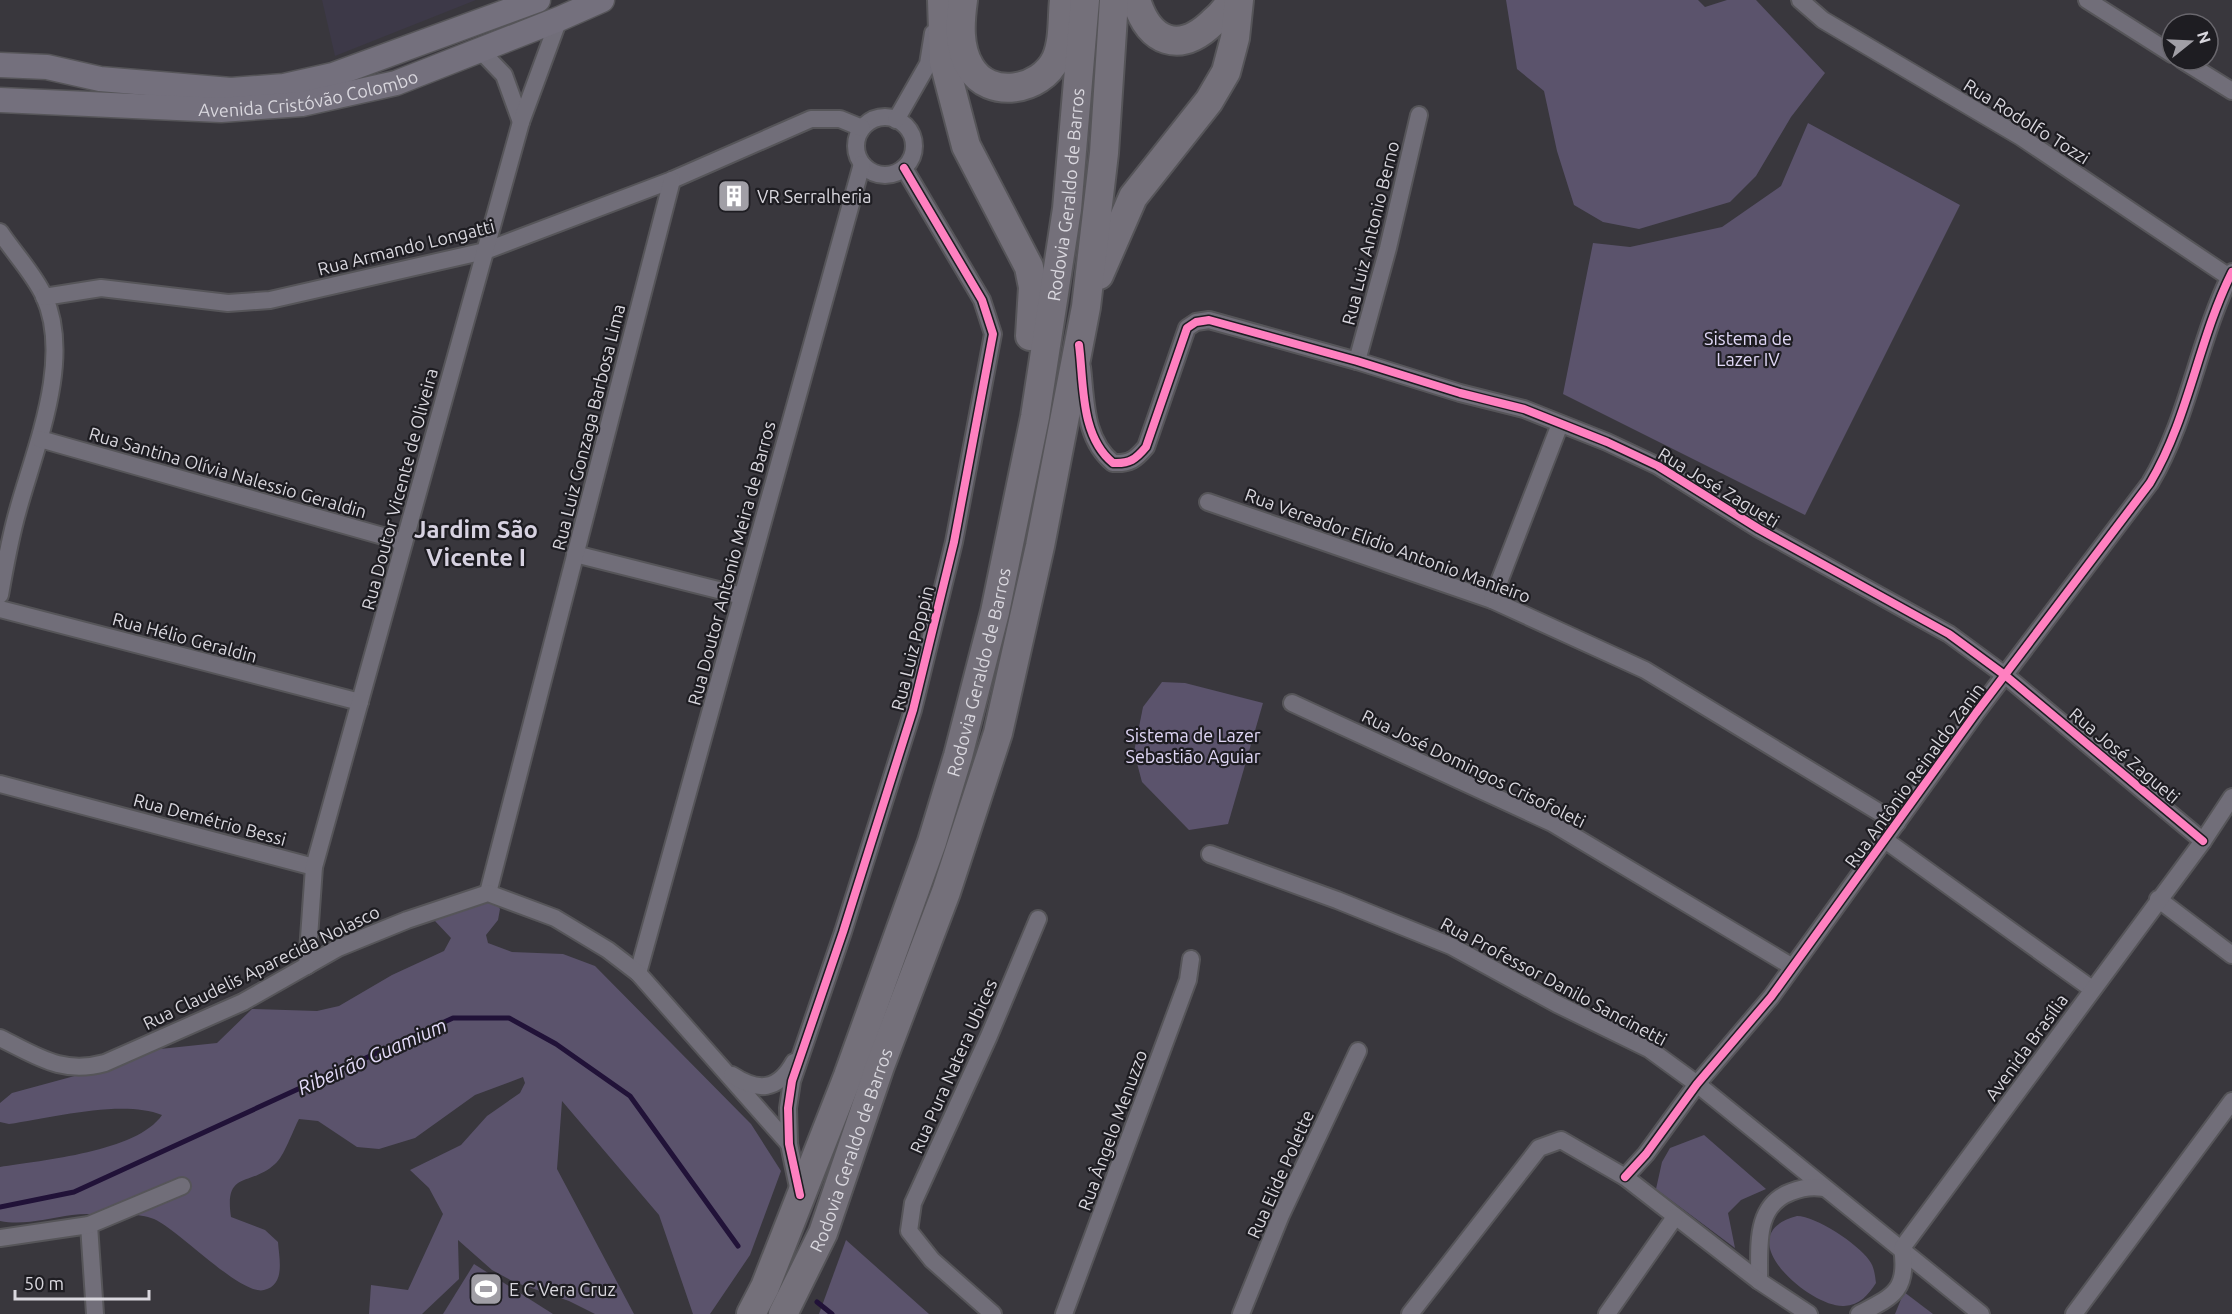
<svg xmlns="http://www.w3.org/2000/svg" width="2232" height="1314" font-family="Ubuntu,sans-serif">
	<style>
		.built { fill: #3d3948 }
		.green { fill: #5b536c }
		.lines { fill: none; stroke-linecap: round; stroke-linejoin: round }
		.stream { stroke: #211238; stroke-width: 5 }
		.minor-casing { stroke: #565559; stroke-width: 20 }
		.secondary-casing { stroke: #565559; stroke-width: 27 }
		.trunk-casing { stroke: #565559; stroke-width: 32 }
		.minor { stroke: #716e79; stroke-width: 16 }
		.secondary { stroke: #74707d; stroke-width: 24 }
		.trunk { stroke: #74707a; stroke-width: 28 }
		.cycleway-casing { stroke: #1e1d22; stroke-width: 11 }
		.cycleway { stroke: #ff80c0; stroke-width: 8 }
		.labels { text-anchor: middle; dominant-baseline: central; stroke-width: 4.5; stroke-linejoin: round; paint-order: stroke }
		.street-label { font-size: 18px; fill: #d9d7de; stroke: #1e1d22 }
		.poi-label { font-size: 18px; fill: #d9d7de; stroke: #1e1d22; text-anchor: start }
		.park-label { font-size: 18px; fill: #e0d7f6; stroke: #1e1d22 }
		.water-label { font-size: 20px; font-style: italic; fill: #e4dbf9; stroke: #1e1d22 }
		.district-label { font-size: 24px; font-weight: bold; fill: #d7d2e1; stroke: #1e1d22 }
	</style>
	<rect width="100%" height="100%" fill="#39373d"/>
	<!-- built -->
	<path class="built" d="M322,0H476L335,56Z"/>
	<!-- green -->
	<g class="green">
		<path d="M1506,0H1698L1705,7L1727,0H1756L1825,73L1791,117L1756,176L1730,202L1639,229L1603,222L1574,205L1557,151L1544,91L1517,69Z"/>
		<path d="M1808,123L1960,205L1805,515L1563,394L1593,243L1630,247L1722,227L1781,186Z"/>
		<path d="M1162,682L1185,683L1263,703L1228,824L1189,830L1142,782L1134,752L1143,707Z"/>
		<path d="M479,893L494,900L500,909L498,920L486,935L488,943L512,952L563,954L595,966L751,1124L781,1171L750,1255L710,1314H693L659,1215L562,1101L557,1169L634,1314H595L569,1301L514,1282L492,1270L458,1240L459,1279L422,1314H369L371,1285L408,1290L443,1214L429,1188L410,1170L461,1145L487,1116L520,1093L525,1083L523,1077L475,1095L415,1138L379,1149L357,1147L318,1121L299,1119C293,1130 284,1157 275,1164C250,1187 224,1170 231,1217L265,1230L278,1242C279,1258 286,1285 264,1290C241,1296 179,1230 154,1219C143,1214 130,1215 118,1215C103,1215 87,1213 72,1215C48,1218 24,1226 0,1221V1167C42,1160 137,1152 162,1115C122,1099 52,1118 9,1124L0,1122V1103L12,1093L93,1071L141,1051L217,1043L252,1009L317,1011L339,1006L392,975L444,951L451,938L435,921L436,907L453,896Z"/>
		<path d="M1704,1135L1766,1189L1741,1200L1728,1213L1735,1248L1656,1189L1662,1162L1670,1148Z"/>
		<path d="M1797,1216C1816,1216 1858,1244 1869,1260C1874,1266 1875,1275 1876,1283C1868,1295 1860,1305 1844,1306C1811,1308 1725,1235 1797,1216Z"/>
		<path d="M846,1240L929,1314H819Z"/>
		<path d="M474,1264L553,1314H443Z"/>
		<path d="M1904,1292L1933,1314H1895Z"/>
	</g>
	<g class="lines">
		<!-- stream -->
		<g class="stream">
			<path d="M0,1207L74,1192L453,1018H509L556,1044L630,1096L738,1246"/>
			<path d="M817,1302L832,1314"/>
		</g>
		<defs>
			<g id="minor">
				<path d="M1800,0L1823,20L2021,137L2232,279"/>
				<path d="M2087,0L2172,54"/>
				<path d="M480,50L504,75L521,122"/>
				<path d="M2182,60L2232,91"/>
				<circle cx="885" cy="146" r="29"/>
				<path d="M896,120L928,64L933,33"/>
				<path d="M0,232C14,253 34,274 44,296C73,359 35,448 18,510C10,538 5,566 0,595"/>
				<path d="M44,297L101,288L228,303L270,300L485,251L672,180L811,119H840L862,128"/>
				<path d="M1357,361L1388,248L1419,115"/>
				<path d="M1082,367C1086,401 1084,439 1113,463C1130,464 1136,459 1146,447L1187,328L1196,322L1209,320L1357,361L1460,393L1524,409L1607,442L1658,466L1759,529L1949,634L2006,676L2203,841"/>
				<path d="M40,439L404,542"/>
				<path d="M1208,502L1492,600L1645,670L1897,823"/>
				<path d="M575,554L742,596"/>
				<path d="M1492,600L1560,424"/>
				<path d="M0,609L360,702"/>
				<path d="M1292,703L1552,823L1791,966"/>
				<path d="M0,784L314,867"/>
				<path d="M1885,840L2092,989"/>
				<path d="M1210,854L1337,900L1451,946L1557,1004L1649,1049L1697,1084L1981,1314"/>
				<path d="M488,893L672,180"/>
				<path d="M2158,899L2232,955"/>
				<path d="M307,966L314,867L521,122L559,19"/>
				<path d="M638,973L862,164"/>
				<path d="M0,1038C37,1056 62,1075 105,1063L243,1002L338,948L407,920L488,893L555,918L608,950L638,973L789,1144"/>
				<path d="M732,1075C758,1092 778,1091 794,1062"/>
				<path d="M1625,1177L1646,1154L1697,1084L1771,997L1976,713L2150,483C2189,418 2198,340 2232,272"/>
				<path d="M799,1192L789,1144L788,1108L792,1081L843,932L913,710L954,542L993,334L982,300L904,168"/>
				<path d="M89,1225L95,1314"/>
				<path d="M0,1238L89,1225L182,1186"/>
				<path d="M1759,1281C1760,1249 1753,1206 1791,1192C1801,1188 1812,1186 1823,1188"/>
				<path d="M993,1314L932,1260L909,1231L913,1203L989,1036L1038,919"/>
				<path d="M1064,1314L1188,980L1191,959"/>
				<path d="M1241,1314L1281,1215L1358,1051"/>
				<path d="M1410,1314L1539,1148L1561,1140L1625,1177L1759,1281L1809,1314"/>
				<path d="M1607,1314L1675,1217"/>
				<path d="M1859,1314C1892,1297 1909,1291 1902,1248L2203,841L2232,797"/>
				<path d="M2074,1314L2232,1101"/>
			</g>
			<g id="secondary">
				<path d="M0,65L47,67L100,79L231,90L284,86L333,75L538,0"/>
				<path id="s1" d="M0,100L221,110L302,104L396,83L559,19L602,0"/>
			</g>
			<g id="trunk">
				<path d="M942,0L944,62L966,146L1029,267L1033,287L1030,336"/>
				<path d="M963,0C960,22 958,47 970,67C989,100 1041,91 1056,59C1064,41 1062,19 1064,0"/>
				<path d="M1136,0C1149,42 1179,55 1213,22C1220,16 1227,9 1231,0"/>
				<path d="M1099,275L1133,197L1209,101L1226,72L1235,38L1239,0"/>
				<path id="s2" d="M751,1314L765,1287L848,1076L932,842L958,756L995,612L1035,417L1067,209L1085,0"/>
				<path id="s3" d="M783,1314L823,1233L880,1066L946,892L998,733L1040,546L1086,307L1104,153L1114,0"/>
			</g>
		</defs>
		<!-- minor casing -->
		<use href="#minor" class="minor-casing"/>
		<!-- secondary casing -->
		<use href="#secondary" class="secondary-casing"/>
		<!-- trunk casing -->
		<use href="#trunk" class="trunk-casing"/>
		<!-- minor -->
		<use href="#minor" class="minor"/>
		<!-- secondary -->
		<use href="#secondary" class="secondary"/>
		<!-- trunk -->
		<use href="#trunk" class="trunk"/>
		<defs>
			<g id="cycleway">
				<path d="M1079,345C1084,384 1080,436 1113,463C1130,464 1136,459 1146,447L1187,328L1196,322L1209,320L1357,361L1460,393L1524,409L1607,442L1658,466L1759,529L1949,634L2006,676L2203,841"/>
				<path d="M1625,1177L1646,1154L1697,1084L1771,997L1976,713L2150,483C2189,418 2198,340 2232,272"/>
				<path d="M800,1195L789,1144L788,1108L792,1081L843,932L913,710L954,542L993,334L982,300L904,168"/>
			</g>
		</defs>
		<!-- cycleway casing -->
		<use href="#cycleway" class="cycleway-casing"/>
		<!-- cycleway -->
		<use href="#cycleway" class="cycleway"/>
	</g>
	<!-- icons -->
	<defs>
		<symbol id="building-square" viewBox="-11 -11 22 22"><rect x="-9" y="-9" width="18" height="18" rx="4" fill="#a19fa6" stroke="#1e1d22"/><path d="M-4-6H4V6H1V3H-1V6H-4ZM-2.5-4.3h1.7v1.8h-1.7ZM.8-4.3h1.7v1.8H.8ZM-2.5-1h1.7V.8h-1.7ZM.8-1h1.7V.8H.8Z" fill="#fff"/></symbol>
		<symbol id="stadium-square" viewBox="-11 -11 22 22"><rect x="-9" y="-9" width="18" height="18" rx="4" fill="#a19fa6" stroke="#1e1d22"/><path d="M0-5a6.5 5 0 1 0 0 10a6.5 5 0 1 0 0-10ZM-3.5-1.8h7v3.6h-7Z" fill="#fff"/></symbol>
	</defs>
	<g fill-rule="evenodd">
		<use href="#building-square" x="715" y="177" width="38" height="38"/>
		<use href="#stadium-square" x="467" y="1270" width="38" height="38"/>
	</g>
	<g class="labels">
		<!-- street labels -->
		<g class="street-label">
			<text stroke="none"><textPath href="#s1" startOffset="310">Avenida Cristóvão Colombo</textPath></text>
			<text transform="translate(2027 121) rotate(32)">Rua Rodolfo Tozzi</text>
			<text stroke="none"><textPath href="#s2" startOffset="1168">Rodovia Geraldo de Barros</textPath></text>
			<text transform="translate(1370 233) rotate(-76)">Rua Luiz Antonio Berno</text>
			<text transform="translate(406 247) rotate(-14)">Rua Armando Longatti</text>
			<text transform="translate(588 427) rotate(-76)">Rua Luiz Gonzaga Barbosa Lima</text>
			<text transform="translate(228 472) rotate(16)">Rua Santina Olívia Nalessio Geraldin</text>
			<text transform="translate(1719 487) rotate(31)">Rua José Zagueti</text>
			<text transform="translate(399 489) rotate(-75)">Rua Doutor Vicente de Oliveira</text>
			<text transform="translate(1388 545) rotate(20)">Rua Vereador Elidio Antonio Manieiro</text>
			<text transform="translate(731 563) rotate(-75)">Rua Doutor Antonio Meira de Barros</text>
			<text transform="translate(185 637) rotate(15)">Rua Hélio Geraldin</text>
			<text transform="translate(912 648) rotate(-76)">Rua Luiz Poppin</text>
			<text stroke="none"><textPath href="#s2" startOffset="682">Rodovia Geraldo de Barros</textPath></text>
			<text transform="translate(2125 755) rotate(40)">Rua José Zagueti</text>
			<text transform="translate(1474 768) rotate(26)">Rua José Domingos Crisofoleti</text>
			<text transform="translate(1914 775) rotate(-54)">Rua Antônio Reinaldo Zanin</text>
			<text transform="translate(210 819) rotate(15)">Rua Demétrio Bessi</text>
			<text transform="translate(261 967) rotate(-26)">Rua Claudelis Aparecida Nolasco</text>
			<text transform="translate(1554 981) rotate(28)">Rua Professor Danilo Sancinetti</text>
			<text transform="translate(2026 1047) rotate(-54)">Avenida Brasília</text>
			<text transform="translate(953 1066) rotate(-66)">Rua Pura Natera Ubices</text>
			<text transform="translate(1112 1130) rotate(-70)">Rua Ângelo Menuzzo</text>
			<text stroke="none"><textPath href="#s3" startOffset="178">Rodovia Geraldo de Barros</textPath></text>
			<text transform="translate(1280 1174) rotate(-66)">Rua Elide Polette</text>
		</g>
		<!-- poi labels -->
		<g class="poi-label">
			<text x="757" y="196">VR Serralheria</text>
			<text x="509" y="1289">E C Vera Cruz</text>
		</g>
		<!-- park labels -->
		<g class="park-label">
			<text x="1748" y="338">Sistema de<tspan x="1748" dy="21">Lazer IV</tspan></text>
			<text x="1193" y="735">Sistema de Lazer<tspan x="1193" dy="21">Sebastião Aguiar</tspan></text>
		</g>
		<!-- water labels -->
		<g class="water-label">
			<text transform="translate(372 1056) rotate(-24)">Ribeirão Guamium</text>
		</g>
		<!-- district labels -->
		<g class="district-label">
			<text x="476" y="529">Jardim São<tspan x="476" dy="28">Vicente I</tspan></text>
		</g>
	</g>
	<!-- north arrow -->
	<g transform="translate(2190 42) rotate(72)"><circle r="28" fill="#1e1d22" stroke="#69676d" stroke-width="1.5"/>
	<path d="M0-4.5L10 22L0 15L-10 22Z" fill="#a19fa6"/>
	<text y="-9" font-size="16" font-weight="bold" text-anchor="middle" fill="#d9d7de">N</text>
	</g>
	<!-- scale -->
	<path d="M15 1290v9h134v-9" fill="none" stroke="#d9d7de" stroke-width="3"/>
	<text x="24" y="1290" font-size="18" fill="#d9d7de" stroke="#1e1d22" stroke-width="4.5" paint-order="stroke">50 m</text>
</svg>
